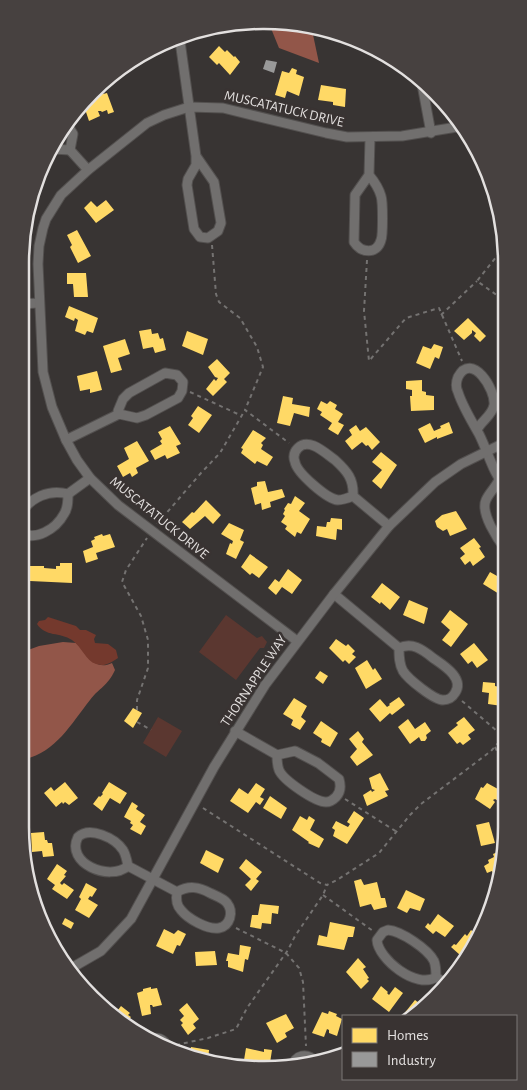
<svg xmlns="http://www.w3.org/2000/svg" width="527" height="1090" font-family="'Alegreya Sans',sans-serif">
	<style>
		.green { fill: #5b3730 }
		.forest { fill: #925649 }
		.water { fill: #74392d }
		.homes { fill: #ffd966 }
		.industry { fill: #999 }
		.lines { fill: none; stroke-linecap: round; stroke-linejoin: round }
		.minor-casing { stroke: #53504f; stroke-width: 11 }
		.path { stroke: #747271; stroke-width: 2; stroke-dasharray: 4 4; stroke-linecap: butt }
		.minor { stroke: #716f6e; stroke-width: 9 }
		.labels { text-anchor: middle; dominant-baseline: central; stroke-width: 5; stroke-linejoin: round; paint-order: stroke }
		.street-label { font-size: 14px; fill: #e3e0df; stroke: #393332 }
		.rim { fill: none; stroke: #e3e0df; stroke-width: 2.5 }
	</style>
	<rect width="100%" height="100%" fill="#383433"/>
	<!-- green -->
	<g class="green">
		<path d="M226,615L257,638L262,636L267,642L264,648H260L236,680L199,652Z"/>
		<path d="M158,717L182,731L166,757L143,743Z"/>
	</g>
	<!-- forest -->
	<g class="forest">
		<path d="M268,21L312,30L319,63L279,48Z"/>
		<path d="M63,642L76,643C88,652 93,672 112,663L115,670C107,687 100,687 90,700C71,724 56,752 25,759L20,756V653L39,646Z"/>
	</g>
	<!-- water -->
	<path class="water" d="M48,617L76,626L80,630H86L96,635L94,639L95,643L108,644L116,650L118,658C110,663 105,667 96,664C86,661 82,647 72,640C60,632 45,637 37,624L39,621L45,620Z"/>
	<!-- homes -->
	<g class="homes">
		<path d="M219,46L225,52L227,50L234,57L235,56L240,62L230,75L219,63L217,65L209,57Z"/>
		<path d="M292,68L297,70L296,74L304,77L299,96L287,91L285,98L275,95L282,71L289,73Z"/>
		<path d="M321,85L346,89L345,107L333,105V102L318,100Z"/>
		<path d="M96,90L99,95L107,93L114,112L108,114L107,110L102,112L101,111H98L100,116L89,121L85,109L89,107L87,100L91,98V92Z"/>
		<path d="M106,200L114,210L96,223L84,208L91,201L97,207Z"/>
		<path d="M77,230L91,256L78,263L70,247L72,245L67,235Z"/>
		<path d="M67,273H86L88,297H74L73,284H67Z"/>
		<path d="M69,306L98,318L93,333L87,331L85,335L75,331L78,320L75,318L74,321L65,317Z"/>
		<path d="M468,318L486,336L480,342L474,336L476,333L472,330V333L464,340L454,331Z"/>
		<path d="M151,329L152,334L158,333L160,339L163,338L166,350L155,353L153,347L143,349L139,331Z"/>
		<path d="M187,331L208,339L203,355L182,346Z"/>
		<path d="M125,339L130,354L118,358L122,370L111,373L103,346Z"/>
		<path d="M434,344L443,347L439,359L435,357L430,369L416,363L423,346L431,349Z"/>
		<path d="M217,359L230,373L224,379L227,382L213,396L206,389L214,379L216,381L218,378L215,377L208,367Z"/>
		<path d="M97,371L102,390L90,393V389L80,391L77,376Z"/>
		<path d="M422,380V391L426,392V395L434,396V410L411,411L410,396H412V390L406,389V381Z"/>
		<path d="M283,396L293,398L292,404L310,407L309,417L294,413L290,426L277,423Z"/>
		<path d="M321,401L327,404L330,401L337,405L335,409L343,414L338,422L344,425L338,435L328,429L332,423L320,415L322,412L317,409Z"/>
		<path d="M198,406L212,415L199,433L188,425L193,418L191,416Z"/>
		<path d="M449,422L453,433L437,439V437L425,443L418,429L430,423L434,431L441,428L440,426Z"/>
		<path d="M356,425L360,431L366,427L380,442L372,450L368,445L366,446L362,442L352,450L345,441L352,435L349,430Z"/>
		<path d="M170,426L181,444L176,446L180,453L167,459L165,455L155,460L150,451L162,444L160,441L162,439L158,432Z"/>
		<path d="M20,430H22L27,443L20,445Z"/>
		<path d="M253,430L266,438L261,443L263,445L261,449L273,457L267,466L257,461L255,464L241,453L243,449L241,448Z"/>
		<path d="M137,441L149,461L136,468L138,473L132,477L130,473L123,477L117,466L129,459L124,448Z"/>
		<path d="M381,452L397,465L381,489L372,481L382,470L372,462Z"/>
		<path d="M265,481L268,492L282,489L285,497L270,502L271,507L262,510L261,503L255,505L251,488L257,486V482Z"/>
		<path d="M295,496L305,503L299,511L310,519L301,534L297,532L295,537L285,529L287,526L281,522L285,516L283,514L285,510L284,509L288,503L291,504Z"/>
		<path d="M206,500L221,515L213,524L205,516L190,529L182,522L192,512L194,513Z"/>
		<path d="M456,511L467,529L450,536L447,529L443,531L437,527L435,521L442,515Z"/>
		<path d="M331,518L342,519V530L337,529L336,540L316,536L317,526L326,527L327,522H330Z"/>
		<path d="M229,523L244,530L240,540L244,542L236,559L226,554L230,543L232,544L233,541L221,534Z"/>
		<path d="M102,534L103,536L110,534L115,547L96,553L98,559L86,563L83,551L93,547L91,541L95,539L94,537Z"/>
		<path d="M474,538L481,547L479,548L485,557L473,566L470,561L465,565L460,558L465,554L460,548Z"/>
		<path d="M250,554L268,567L259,578L252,573L250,575L241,567Z"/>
		<path d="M60,563H72V583L30,581V566H44V568L56,569V566H60Z"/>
		<path d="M288,569L302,580L292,594L282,587L276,595L268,588L275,579L279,582Z"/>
		<path d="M490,572L506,581V593L504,597L483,584Z"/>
		<path d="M382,583L400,597L390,610L381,602L380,604L371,597Z"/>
		<path d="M409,600L428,608L424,624L403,615Z"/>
		<path d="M450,610L468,624L451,647L442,640L450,630L441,622Z"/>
		<path d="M336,639L346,646L348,644L355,651L352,654L356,657L349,664L345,660L343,662L329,648Z"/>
		<path d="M474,643L488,660L477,668L472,661L468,664L460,654Z"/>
		<path d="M367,660L373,670L375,668L382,679L366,689L355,668Z"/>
		<path d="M320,671L328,676L323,684L315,678Z"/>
		<path d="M483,682L495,683V686L504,688L502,706L488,704L489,693L482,692Z"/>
		<path d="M399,697L405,705L392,715L390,713L380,722L369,709L380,699L387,707L390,705L389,704Z"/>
		<path d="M294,698L307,706L301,717L306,721L300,730L291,725L293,720L283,714Z"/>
		<path d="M133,708L142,713L133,728L124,721Z"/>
		<path d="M464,717L475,730L468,735L471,739L463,745L460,742L457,744L448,733L458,725L456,723Z"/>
		<path d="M408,719L415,729L425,722L431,731L426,735L427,738L425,741H421L419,737L410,744L398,727Z"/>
		<path d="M321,721L338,733L330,747L321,742L322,739L313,733Z"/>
		<path d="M358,731L364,739L362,742L373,755L357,766L350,757L357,749L349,739Z"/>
		<path d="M380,773L389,790L385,791L388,796L367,806L363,795L371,790L372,792L375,790L372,789L369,778Z"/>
		<path d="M65,782L78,798L69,805L65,802L63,804L62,802L56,807L44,793L51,787L54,791Z"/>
		<path d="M109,782L127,793L120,804L110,798L102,811L93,804L99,796L100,797L103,794L102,793Z"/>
		<path d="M256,783L265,789L260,797L264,799L260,805L256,802L248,813L230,801L239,788L248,794Z"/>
		<path d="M487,783L507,794L502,803L495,799L493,800L495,802L490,809L475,799L481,787L483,788Z"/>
		<path d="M270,796L287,808L281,819L263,808Z"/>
		<path d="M132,802L138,806L136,809L145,815L140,822L146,826L141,835L130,829L133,825L130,823L131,821L124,817Z"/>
		<path d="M354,811L364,818L347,844L333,836L335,830L332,828L336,821L348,827L350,824L347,822Z"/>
		<path d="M300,816L307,820L309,816L315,820L310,830L324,839L319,848L308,843L309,842L292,830Z"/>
		<path d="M489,822L495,843L481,846L476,825Z"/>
		<path d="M44,832L45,840H47L48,843H52L54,856L43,857L42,851L32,852L31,833Z"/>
		<path d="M206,850L224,859L218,873L200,863Z"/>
		<path d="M502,850L497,878L496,880L492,871L487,873L484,866L489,863L488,860L494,857L493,854Z"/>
		<path d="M246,859L262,872L256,879L259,881L251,891L245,885L251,879L239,868Z"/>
		<path d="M57,864L67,871L64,875L66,876L60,883L62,885L64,883L74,890L67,899L52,889L55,885L47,879Z"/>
		<path d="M361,879L364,885L377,882L381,898H385L387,907L374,910L371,904L360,907L354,881Z"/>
		<path d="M86,883L97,889L92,897L90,896L88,899L98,905L89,918L75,910L81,899L79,897Z"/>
		<path d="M406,890L425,899L420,911L410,908L407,913L397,908Z"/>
		<path d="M260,904L279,906L278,914L272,913L271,924L262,923L261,929L250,927L252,915H258Z"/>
		<path d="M438,914L454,926L445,937L436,931L433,934L425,927L428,923L430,925Z"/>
		<path d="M65,918L74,923L71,929L62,924Z"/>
		<path d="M330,922L355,927L353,937H348L344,950L317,945L319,935L327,937Z"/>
		<path d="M164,929L174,934L178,930L186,934L180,946L177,945L173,954L156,946Z"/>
		<path d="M471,930L477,935L474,940L475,942L468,953L466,954L462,952L460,955L451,947L454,944L456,945L465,934L467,936Z"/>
		<path d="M240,945L251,947L248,960L245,959L243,972L228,967V961H226L228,953L239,955Z"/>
		<path d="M215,951L217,965L196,966L195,952Z"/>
		<path d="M358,958L366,967L363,969L369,978L367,979L369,981L361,989L346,972Z"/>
		<path d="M381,986L388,992L387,993L389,995L395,987L403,993L389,1012L372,999Z"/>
		<path d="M151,987V989L157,988L162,1005L153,1007L152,1005H150L151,1014L142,1016L137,993L143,991V989Z"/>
		<path d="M415,1000L423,1006L409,1016H405L403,1015Z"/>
		<path d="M187,1003L199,1019L193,1024L196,1028L188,1035L181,1025L183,1023L180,1020L184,1016L179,1010Z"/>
		<path d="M121,1006L130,1013L128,1015L131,1017L126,1023L115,1014Z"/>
		<path d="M329,1011L337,1014L336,1016L342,1019L337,1036L329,1033V1030L327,1029L324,1037L312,1033L322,1012L328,1014Z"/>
		<path d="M286,1014L294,1028L285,1033L287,1037L277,1043L266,1023Z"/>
		<path d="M191,1047L209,1050L208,1062L189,1055Z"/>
		<path d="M246,1048L264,1052V1049L272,1050L270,1063L263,1062V1067L243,1066Z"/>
	</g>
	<!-- industry -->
	<path class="industry" d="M266,60L277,62L274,73L263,69Z"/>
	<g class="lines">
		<defs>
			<g id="minor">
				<path d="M184,36L180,41L196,156V165L188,179L187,185L194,229L200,237L208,238L218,231L221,223L214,182L196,156"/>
				<path d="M421,79L431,133"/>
				<path d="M68,126L73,134L70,150"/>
				<path d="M53,149L70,150"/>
				<path d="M70,150L88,170"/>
				<path d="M369,175C374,181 379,189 381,196C383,202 383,235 381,240C377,255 361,253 354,242L355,195L369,175L370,138"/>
				<path d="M20,304L39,303"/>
				<path d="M477,430C481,421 492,416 494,405C496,390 472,351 458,377C456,382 456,388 458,392C462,405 472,422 479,434C488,452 493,473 506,489"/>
				<path d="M66,440L119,414L137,418L146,415L178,398L182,391L183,382L177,375L165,373L129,393L123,399L118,411L119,414"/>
				<path d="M499,480C495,488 489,493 486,500C480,513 498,540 506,550"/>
				<path d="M68,494L90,478"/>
				<path d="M353,496C348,498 343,500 338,500C327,499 297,473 295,462C293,457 294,452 298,448C309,437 325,453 335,460C347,471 354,479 353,496L389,526"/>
				<path d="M20,514C31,497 49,489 68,494"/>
				<path d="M20,532C35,542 56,529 64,514C68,508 68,501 68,494"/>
				<path d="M334,594L399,648C412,642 422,649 433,658C443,665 465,678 455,693C452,698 449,700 443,700C434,700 408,679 403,671C399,664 399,656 399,648"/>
				<path d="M297,641L118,505L90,478L77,460L66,440L52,407L43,372L38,264L39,246L43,228L46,219L61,195L88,170L147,123L164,115L189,107L223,108L326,133L347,137L402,136L463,126"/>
				<path d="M235,731L277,755L295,751L318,763L339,779C341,786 341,792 336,797C333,800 330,802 326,802C315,802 283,780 279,770C277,765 277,760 277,755"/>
				<path d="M128,866C109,882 65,863 78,837C90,826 115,838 123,850C126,855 127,861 128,866L177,892C189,885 199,887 210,893C216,896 223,898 227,903C234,912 230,926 219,928C208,930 188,919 181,910C176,905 176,898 177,892"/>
				<path d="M388,930C401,931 428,949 434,961C436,966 436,971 436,977C417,990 378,959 377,940L383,932Z"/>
				<path d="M68,970L101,951L131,919L214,767L265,685L334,594L389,526L435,482L461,464L506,442"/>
				<path d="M436,977L448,985"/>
				<path d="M149,1040C158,1036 164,1039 168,1047"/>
				<path d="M292,1068C295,1054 307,1052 316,1062"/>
			</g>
		</defs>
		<!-- minor casing -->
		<use href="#minor" class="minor-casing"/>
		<!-- path -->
		<g class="path">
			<path d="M212,245L216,294L219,302L240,318L257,347L263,367L245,410L289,443"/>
			<path d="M505,246L477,281L505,301"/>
			<path d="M367,260L364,311L369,361L406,318L439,308L462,361"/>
			<path d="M441,315L477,281"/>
			<path d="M190,392L240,415"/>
			<path d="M157,524L201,473L220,453L245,410"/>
			<path d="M462,701L504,737"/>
			<path d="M137,710V700L148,668V640L141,616L122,582L126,570L147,538"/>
			<path d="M137,722L151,730"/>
			<path d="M495,747L507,771"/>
			<path d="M345,799L397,832"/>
			<path d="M203,808L320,883L327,885L337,880L379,853L410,815L421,804L491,751L507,733"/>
			<path d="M323,895L373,931"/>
			<path d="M236,928L286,953L299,968L303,982L306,1046"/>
			<path d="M176,1045L208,1038L236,1029L247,1008L288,950L295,936L323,895L327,885"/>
		</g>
		<!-- minor -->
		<use href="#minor" class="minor"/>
	</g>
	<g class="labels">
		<!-- street labels -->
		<g class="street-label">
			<text transform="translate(284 109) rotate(13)">MUSCATATUCK DRIVE</text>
			<text transform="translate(159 518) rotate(39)">MUSCATATUCK DRIVE</text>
			<text transform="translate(254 681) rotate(-56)">THORNAPPLE WAY</text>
		</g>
	</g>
	<!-- crop -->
	<path d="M0 0H527V1090H0ZM263 29H264A234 234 0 0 1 498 263V827A234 234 0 0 1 264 1061H263A234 234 0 0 1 29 827V263A234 234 0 0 1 263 29Z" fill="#474140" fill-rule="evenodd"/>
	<path class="rim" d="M263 29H264A234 234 0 0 1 498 263V827A234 234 0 0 1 264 1061H263A234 234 0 0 1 29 827V263A234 234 0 0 1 263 29Z"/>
	<!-- legend -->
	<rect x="342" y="1015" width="175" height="65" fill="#393332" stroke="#7d7877"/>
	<rect x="352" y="1028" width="25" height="15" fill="#ffd966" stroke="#7d7877"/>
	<text x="387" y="1040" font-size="15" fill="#e3e0df">Homes</text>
	<rect x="352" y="1052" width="25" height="15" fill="#999999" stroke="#7d7877"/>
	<text x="387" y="1065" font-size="15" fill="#e3e0df">Industry</text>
</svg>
